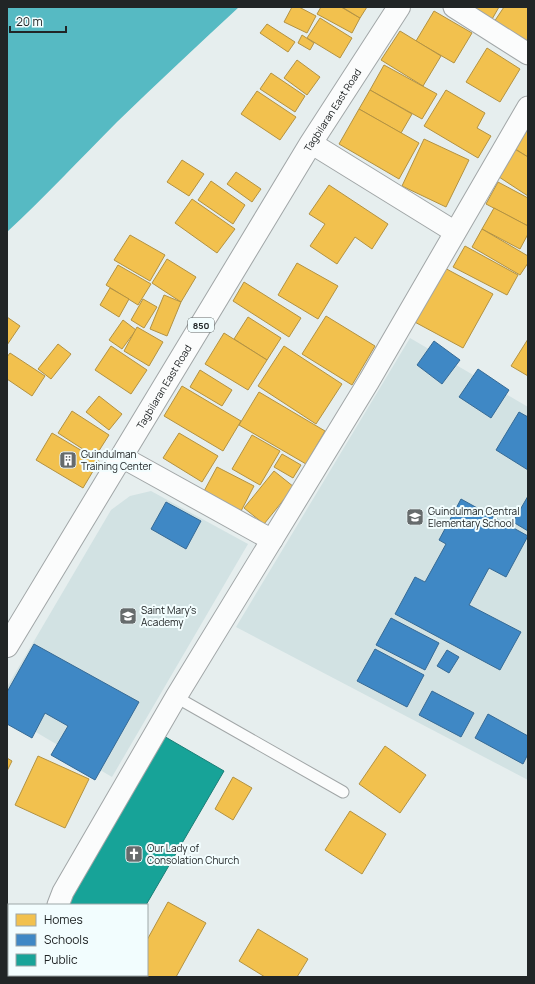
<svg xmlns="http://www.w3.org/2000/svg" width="535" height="984" font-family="Manrope,sans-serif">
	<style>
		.built { fill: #d2e2e3 }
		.water { fill: #56bac3 }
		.homes { fill: #f2c14e; stroke: #b39242 }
		.schools { fill: #3f88c5; stroke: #366a95 }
		.public { fill: #17a398; stroke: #1a7d76 }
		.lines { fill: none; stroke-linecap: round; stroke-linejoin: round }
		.lane-casing { stroke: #a1a6a7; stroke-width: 13 }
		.street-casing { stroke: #a1a6a7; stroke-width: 23 }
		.primary-casing { stroke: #a1a6a7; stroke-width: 24 }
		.lane { stroke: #fbfcfc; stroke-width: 11 }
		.street { stroke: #fbfcfc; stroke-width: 21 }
		.primary { stroke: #fbfcfc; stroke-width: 22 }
		.labels { text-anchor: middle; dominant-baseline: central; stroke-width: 4; stroke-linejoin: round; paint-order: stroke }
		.shield { fill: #f2fdfe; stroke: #606667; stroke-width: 1 }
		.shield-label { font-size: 9px; font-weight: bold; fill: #212526 }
		.street-label { font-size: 10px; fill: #212526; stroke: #f2fdfe }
		.poi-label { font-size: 10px; fill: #212526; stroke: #f2fdfe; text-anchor: start }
	</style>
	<rect width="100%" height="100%" fill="#e6eeee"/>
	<!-- built -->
	<g class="built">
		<path d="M410,338L528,407V780L236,627Z"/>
		<path d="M151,491L248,544L112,777L7,715V687L111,510L130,496Z"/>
	</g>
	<!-- water -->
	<path class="water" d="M7,7H239C198,45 157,83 117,122C80,159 45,197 7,232Z"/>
	<!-- homes -->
	<g class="homes">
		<path d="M292,7H299L316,16L307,33L284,22Z"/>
		<path d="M321,7H341L360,18L352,33L317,14Z"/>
		<path d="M342,7H367L360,18Z"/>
		<path d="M466,7H499L491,21Z"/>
		<path d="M504,7H528V44L494,22Z"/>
		<path d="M434,11L472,33L454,63L416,41Z"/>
		<path d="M320,18L352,38L340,58L307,38Z"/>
		<path d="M267,24L295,42L288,52L260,33Z"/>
		<path d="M400,31L441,56L423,86L381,60Z"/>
		<path d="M302,35L314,43L310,50L298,43Z"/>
		<path d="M487,48L520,69L500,102L466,82Z"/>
		<path d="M297,60L320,77L307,95L284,78Z"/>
		<path d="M384,65L437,94L422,119L370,90Z"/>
		<path d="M271,73L305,96L295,112L260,89Z"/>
		<path d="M370,90L412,114L401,133L359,109Z"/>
		<path d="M446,90L485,113L477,128L491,136L478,158L424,126Z"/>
		<path d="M257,91L296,117L280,140L241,114Z"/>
		<path d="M359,109L419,143L399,179L339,144Z"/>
		<path d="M528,116V157L509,145Z"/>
		<path d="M424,139L469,160L446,207L402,186Z"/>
		<path d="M513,148L528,157V196L496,175Z"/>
		<path d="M182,160L204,174L189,196L167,182Z"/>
		<path d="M236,172L261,189L252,202L227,184Z"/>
		<path d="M211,181L245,205L233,224L198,200Z"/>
		<path d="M498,182L528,198V226L486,204Z"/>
		<path d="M329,185L388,224L372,249L355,237L337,264L310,246L325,224L309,214Z"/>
		<path d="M192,199L235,229L217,253L175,223Z"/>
		<path d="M494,208L528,226V234L520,249L482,229Z"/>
		<path d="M482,229L528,256V263L520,275L472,247Z"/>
		<path d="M130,235L165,255L150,281L114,260Z"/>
		<path d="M465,246L518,275L507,295L453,267Z"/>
		<path d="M167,259L196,277L181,302L152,283Z"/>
		<path d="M297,263L338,286L318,319L278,295Z"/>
		<path d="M118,265L151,284L138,305L106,285Z"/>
		<path d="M441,266L493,294L463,348L411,320Z"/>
		<path d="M244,282L301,318L289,337L233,301Z"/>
		<path d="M110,288L129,299L119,317L100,305Z"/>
		<path d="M164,295L181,302L167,336L150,329Z"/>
		<path d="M143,299L157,307L144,328L131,320Z"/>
		<path d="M326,316L375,346L352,385L302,354Z"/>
		<path d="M7,317L20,326L7,345Z"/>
		<path d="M248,317L281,338L267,360L234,339Z"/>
		<path d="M123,320L136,330L122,349L109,340Z"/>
		<path d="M137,327L163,342L149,366L124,351Z"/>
		<path d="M224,333L267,360L248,390L205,364Z"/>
		<path d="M528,339V376L511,366Z"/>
		<path d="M58,344L71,354L51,379L38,369Z"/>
		<path d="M111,346L147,370L131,394L95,370Z"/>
		<path d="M284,346L342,384L316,424L258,386Z"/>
		<path d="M10,353L45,376L32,396L7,379V357Z"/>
		<path d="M200,370L232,390L222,406L190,387Z"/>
		<path d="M182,386L241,421L223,451L164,416Z"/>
		<path d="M259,392L325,431L306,464L239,425Z"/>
		<path d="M99,396L122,414L109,430L86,412Z"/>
		<path d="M72,411L109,435L95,457L58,433Z"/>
		<path d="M52,433L99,461L83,488L36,460Z"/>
		<path d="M179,433L218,456L202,482L163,458Z"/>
		<path d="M252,435L280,451L260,485L232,469Z"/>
		<path d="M282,454L301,465L293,478L274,467Z"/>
		<path d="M217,467L254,486L240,513L203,493Z"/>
		<path d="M274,471L294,487L264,524L244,508Z"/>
		<path d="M385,746L426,775L400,813L359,784Z"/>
		<path d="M38,756L89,779L65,828L15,805Z"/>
		<path d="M7,758L12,761L7,771Z"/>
		<path d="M233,777L252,788L233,820L215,809Z"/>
		<path d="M350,811L386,834L362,874L325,850Z"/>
		<path d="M168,902L206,923L176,977H126L128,975H147V940Z"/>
		<path d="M258,929L308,959L297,977H265L239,961Z"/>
		<path d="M54,975H121L119,977H58Z"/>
	</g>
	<!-- schools -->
	<g class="schools">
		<path d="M434,341L460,360L442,384L417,365Z"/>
		<path d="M478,369L509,390L491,418L459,397Z"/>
		<path d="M519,412L528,417V470L496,450Z"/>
		<path d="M528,496V531L513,522Z"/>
		<path d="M461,499L528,536L506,577L489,568L469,605L521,632L500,670L395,614L415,577L425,582L446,544L439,540Z"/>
		<path d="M166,502L201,521L186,549L151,529Z"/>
		<path d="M391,618L439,643L425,670L376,645Z"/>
		<path d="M34,644L139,702L95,780L51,755L68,726L45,713L32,738L7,724V692Z"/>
		<path d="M375,649L424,675L407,707L357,681Z"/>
		<path d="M447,650L459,657L449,673L437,666Z"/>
		<path d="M432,691L474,713L461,737L419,715Z"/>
		<path d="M488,714L528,736V754L523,764L475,738Z"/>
	</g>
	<!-- public -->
	<path class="public" d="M162,735L224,771L146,905H62Z"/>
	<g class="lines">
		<defs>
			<path id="lane" d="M176,697L343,792"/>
			<g id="street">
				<path d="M454,7L528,54"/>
				<path d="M311,143L455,232"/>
				<path d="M122,457L272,540"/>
				<path d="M58,905L63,892L176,697L369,381L528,107"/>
				<path d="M32,977V975"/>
			</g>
			<g id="primary">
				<path id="s1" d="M7,646L311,143L399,7"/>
			</g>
		</defs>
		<!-- lane casing -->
		<use href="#lane" class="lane-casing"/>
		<!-- street casing -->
		<use href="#street" class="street-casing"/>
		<!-- primary casing -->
		<use href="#primary" class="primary-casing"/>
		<!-- lane -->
		<use href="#lane" class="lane"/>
		<!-- street -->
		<use href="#street" class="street"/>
		<!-- primary -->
		<use href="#primary" class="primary"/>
	</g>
	<!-- icons -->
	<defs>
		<symbol id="building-square" viewBox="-11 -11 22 22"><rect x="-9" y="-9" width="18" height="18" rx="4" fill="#666b6c" stroke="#f2fdfe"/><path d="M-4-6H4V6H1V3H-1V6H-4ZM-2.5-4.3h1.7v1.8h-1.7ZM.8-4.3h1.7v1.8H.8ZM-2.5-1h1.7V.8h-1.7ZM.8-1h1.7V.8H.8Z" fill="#fff"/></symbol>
		<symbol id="school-square" viewBox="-11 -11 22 22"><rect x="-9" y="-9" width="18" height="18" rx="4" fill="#666b6c" stroke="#f2fdfe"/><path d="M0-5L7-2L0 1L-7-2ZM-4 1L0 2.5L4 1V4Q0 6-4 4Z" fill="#fff"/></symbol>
		<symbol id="church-square" viewBox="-11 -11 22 22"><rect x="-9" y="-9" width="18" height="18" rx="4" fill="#666b6c" stroke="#f2fdfe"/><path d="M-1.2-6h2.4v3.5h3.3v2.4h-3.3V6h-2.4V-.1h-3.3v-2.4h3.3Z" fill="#fff"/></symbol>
	</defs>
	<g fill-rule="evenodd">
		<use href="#building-square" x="58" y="450" width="20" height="20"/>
		<use href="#school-square" x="405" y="507" width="20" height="20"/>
		<use href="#school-square" x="118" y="606" width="20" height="20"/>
		<use href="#church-square" x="124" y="844" width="20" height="20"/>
	</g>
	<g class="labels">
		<!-- shield labels -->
		<rect class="shield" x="188" y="318" width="26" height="14" rx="3"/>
		<g class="shield-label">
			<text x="201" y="325">850</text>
		</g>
		<!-- street labels -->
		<g class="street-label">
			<text stroke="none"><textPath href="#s1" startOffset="627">Tagbilaran East Road</textPath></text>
			<text stroke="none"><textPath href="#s1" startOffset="303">Tagbilaran East Road</textPath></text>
		</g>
		<!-- poi labels -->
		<g class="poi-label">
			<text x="81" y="454">Guindulman<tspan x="81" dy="12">Training Center</tspan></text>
			<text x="428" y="511">Guindulman Central<tspan x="428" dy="12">Elementary School</tspan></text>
			<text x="141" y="610">Saint Mary's<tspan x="141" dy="12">Academy</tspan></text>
			<text x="147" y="848">Our Lady of<tspan x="147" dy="12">Consolation Church</tspan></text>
		</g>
	</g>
	<!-- border -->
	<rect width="535" height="984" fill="none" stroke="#212526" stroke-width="16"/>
	<!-- legend -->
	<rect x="8" y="904" width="140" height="72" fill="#f2fdfe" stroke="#9ea7a8"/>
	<rect x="16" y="914" width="20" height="12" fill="#f2c14e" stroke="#9ea7a8"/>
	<text x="44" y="924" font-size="12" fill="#212526">Homes</text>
	<rect x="16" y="934" width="20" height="12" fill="#3f88c5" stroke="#9ea7a8"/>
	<text x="44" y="944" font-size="12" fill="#212526">Schools</text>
	<rect x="16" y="954" width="20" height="12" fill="#17a398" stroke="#9ea7a8"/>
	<text x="44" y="964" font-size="12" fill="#212526">Public</text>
	<!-- scale -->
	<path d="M10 26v6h56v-6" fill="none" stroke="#212526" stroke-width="2"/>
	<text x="16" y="26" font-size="12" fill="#212526" stroke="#f2fdfe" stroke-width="3" paint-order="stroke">20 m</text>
</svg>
